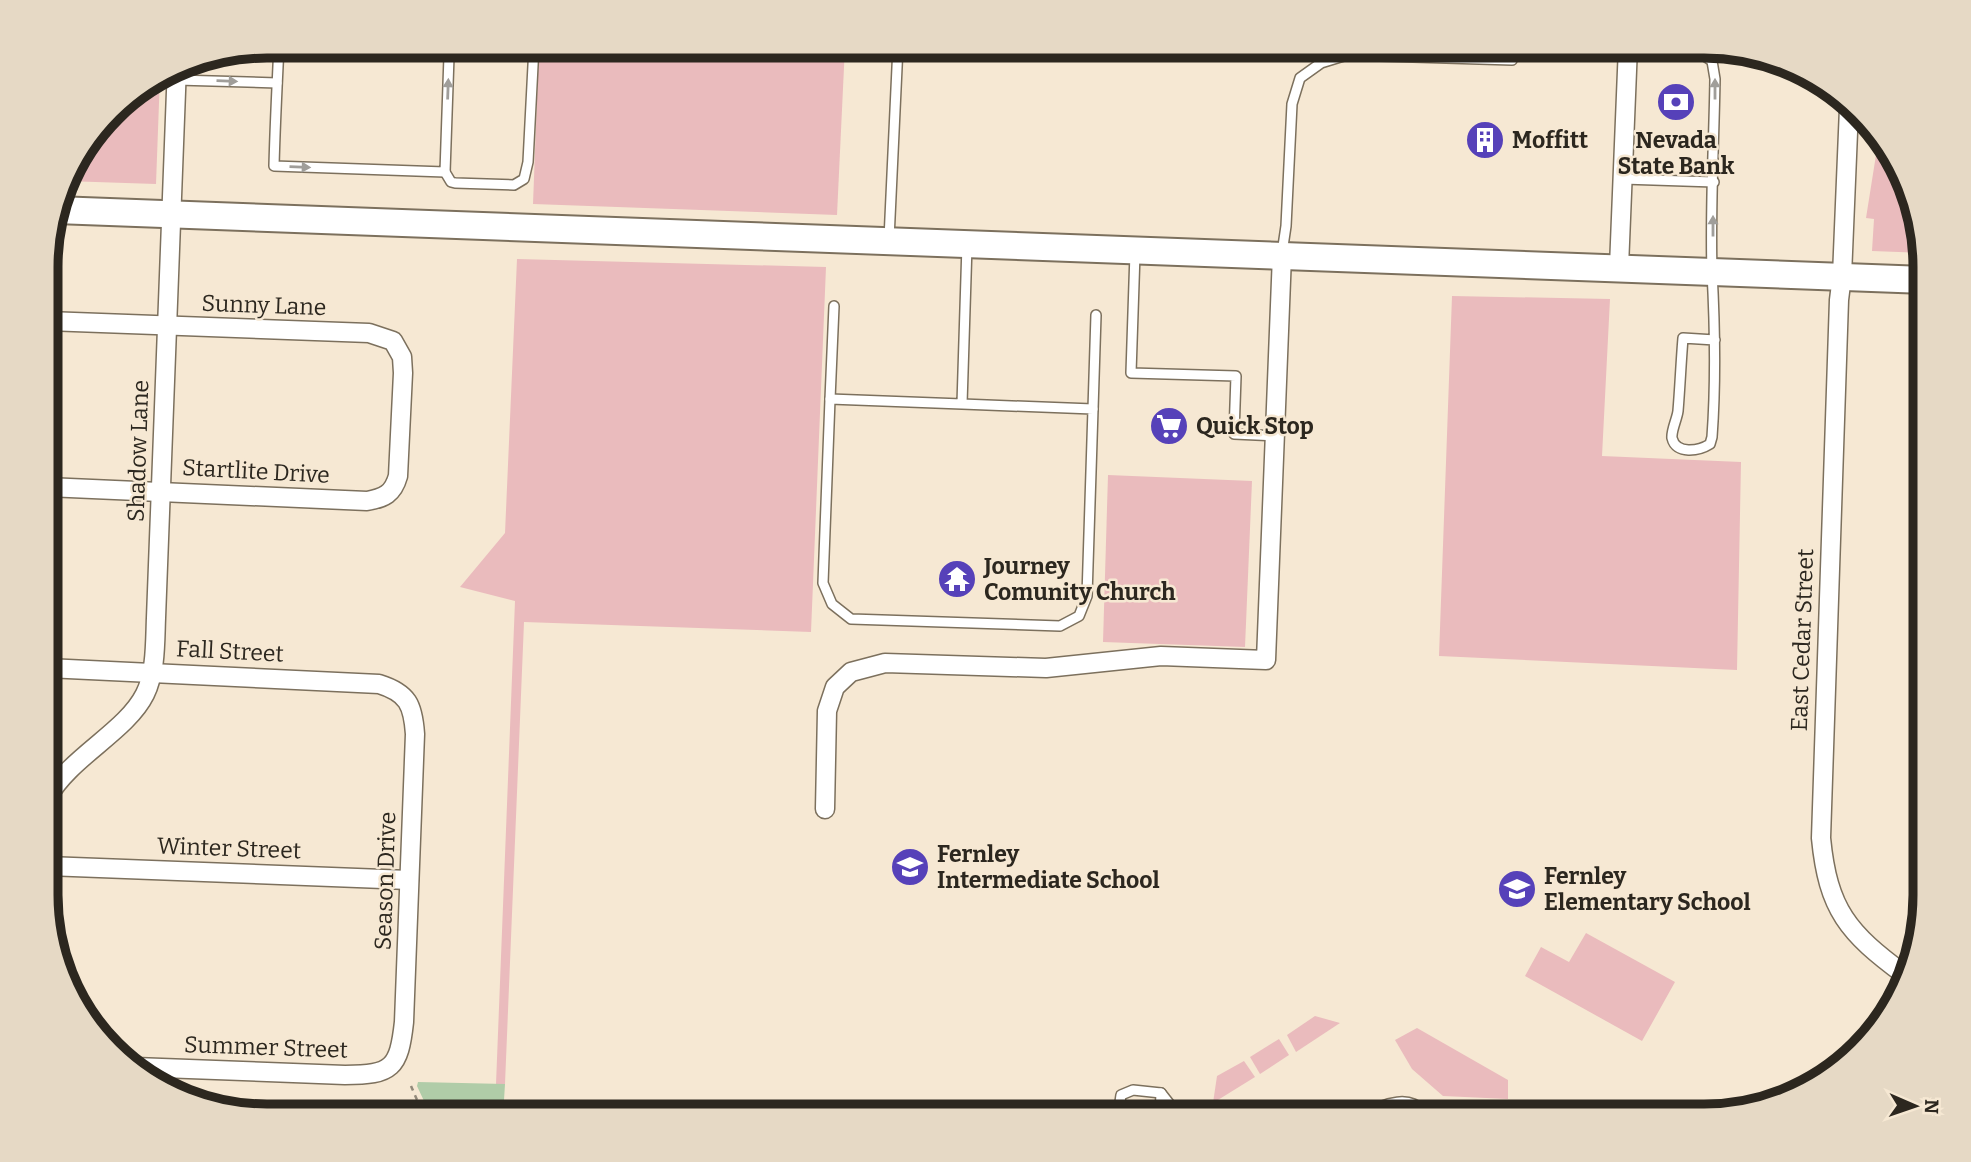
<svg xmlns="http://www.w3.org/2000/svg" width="1971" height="1162" font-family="Bitter,serif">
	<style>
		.green { fill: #eabbbd }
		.water { fill: #b0cca8 }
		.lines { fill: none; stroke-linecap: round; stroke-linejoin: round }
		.lane-casing { stroke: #7c705d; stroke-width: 12 }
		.street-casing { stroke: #7c705d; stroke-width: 21 }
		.primary-casing { stroke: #7c705d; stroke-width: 30 }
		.path { stroke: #938a7b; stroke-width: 2.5; stroke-dasharray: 5 5; stroke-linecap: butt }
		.lane { stroke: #fff; stroke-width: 9 }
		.street { stroke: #fff; stroke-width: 18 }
		.primary { stroke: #fff; stroke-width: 26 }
		.oneway { fill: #a09e9a }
		.labels { text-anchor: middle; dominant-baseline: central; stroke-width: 5; stroke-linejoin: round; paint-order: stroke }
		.poi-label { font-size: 23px; font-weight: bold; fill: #2c271f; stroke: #f6e8d3; text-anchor: start }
		.street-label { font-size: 23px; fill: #2c271f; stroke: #f6e8d3 }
		.rim { fill: none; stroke: #2c271f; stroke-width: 9 }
	</style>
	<rect width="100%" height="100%" fill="#f6e8d3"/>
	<!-- green -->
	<g class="green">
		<path d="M539,46H845L837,215L533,204Z"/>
		<path d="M160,76L156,184L65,181L69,169L121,101Z"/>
		<path d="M1877,134L1888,144L1925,253L1872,251L1874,219L1866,218L1876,155Z"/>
		<path d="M517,259L826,267L811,632L524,622L505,1084H496L515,601L460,587L505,533Z"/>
		<path d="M1452,296L1610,299L1602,456L1741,462L1737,670L1439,656Z"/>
		<path d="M1108,475L1252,481L1245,647L1103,642Z"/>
		<path d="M1586,933L1675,982L1642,1041L1525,976L1541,947L1569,962Z"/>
		<path d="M1315,1016L1340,1023L1296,1052L1287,1035Z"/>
		<path d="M1417,1028L1508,1080V1099L1443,1096L1412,1069L1395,1040Z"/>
		<path d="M1279,1039L1289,1055L1260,1074L1250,1057Z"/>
		<path d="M1244,1061L1255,1077L1213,1103L1217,1076Z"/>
	</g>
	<!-- water -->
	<path class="water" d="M418,1082L505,1084L503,1116H431L417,1086Z"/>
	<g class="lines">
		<defs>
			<g id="lane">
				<path d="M1628,50C1655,49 1689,42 1712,61L1715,79C1714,143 1710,208 1712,272C1715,327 1716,382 1712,437L1710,444C1699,451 1676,455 1672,438C1671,431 1677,419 1678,411C1680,387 1681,362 1683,338L1715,340"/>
				<path d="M229,53L449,56L445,172L274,166C275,126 277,86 279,46"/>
				<path d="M177,80L277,83"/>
				<path d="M445,172L451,182L455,183L514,185L524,179L528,162L534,46"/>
				<path d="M1623,179L1714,182"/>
				<path d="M889,239L898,46"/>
				<path d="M1135,253L1131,373L1236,376L1234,434L1275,436"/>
				<path d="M1282,253L1286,226L1292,104L1300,78L1321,63L1347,55L1512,60L1513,46"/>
				<path d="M830,399L834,306"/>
				<path d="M962,404L1093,409L1087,596L1079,616L1060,626L851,619L832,604L823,583L830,399L962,404L967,245"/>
				<path d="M1093,409L1096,315"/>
				<path d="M1118,1116L1121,1095L1133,1090L1161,1093L1179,1116"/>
				<path d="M1160,1116L1161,1093"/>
				<path d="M1365,1116C1381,1103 1415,1092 1425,1116"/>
			</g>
			<g id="street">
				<path d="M1849,108L1842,276L1839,300L1821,838C1828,910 1848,933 1905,975"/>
				<path d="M1619,267L1628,46"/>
				<path d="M47,321L369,333L393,341L402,357L403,373L398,476C393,494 384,498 367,501L47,487"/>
				<path d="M47,668L379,684C408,693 413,705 415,734L404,1022C399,1068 392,1075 345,1075L135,1067"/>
				<path d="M47,798C71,756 126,732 145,694C156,672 155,642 156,618L177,65"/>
				<path d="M825,809L827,711L835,687L851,672L885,663L1046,668L1161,656L1266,660L1282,255"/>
				<path d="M47,866L409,880"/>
			</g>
			<path id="primary" d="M56,210L1925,280"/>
		</defs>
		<!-- lane casing -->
		<use href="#lane" class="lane-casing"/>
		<!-- street casing -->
		<use href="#street" class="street-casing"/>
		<!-- primary casing -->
		<use href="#primary" class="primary-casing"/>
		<!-- path -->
		<path class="path" d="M411,1086L424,1116"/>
		<!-- lane -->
		<use href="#lane" class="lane"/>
		<!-- street -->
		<use href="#street" class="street"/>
		<!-- primary -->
		<use href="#primary" class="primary"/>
	</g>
	<!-- one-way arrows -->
	<defs><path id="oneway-solid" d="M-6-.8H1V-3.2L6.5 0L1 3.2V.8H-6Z" transform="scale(1.75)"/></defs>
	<g class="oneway">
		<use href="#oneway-solid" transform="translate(227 81) rotate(2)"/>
		<use href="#oneway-solid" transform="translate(448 89) rotate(-88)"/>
		<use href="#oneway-solid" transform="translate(1715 89) rotate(-90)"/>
		<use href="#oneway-solid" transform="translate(300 167) rotate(2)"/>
		<use href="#oneway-solid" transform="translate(1713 226) rotate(-90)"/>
	</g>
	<!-- icons -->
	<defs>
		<symbol id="bank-disc" viewBox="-11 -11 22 22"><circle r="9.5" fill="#5641b9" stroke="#f6e8d3"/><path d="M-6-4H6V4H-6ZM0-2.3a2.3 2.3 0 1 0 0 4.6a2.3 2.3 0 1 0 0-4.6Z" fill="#fff"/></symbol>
		<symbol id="building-disc" viewBox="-11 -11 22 22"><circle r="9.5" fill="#5641b9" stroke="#f6e8d3"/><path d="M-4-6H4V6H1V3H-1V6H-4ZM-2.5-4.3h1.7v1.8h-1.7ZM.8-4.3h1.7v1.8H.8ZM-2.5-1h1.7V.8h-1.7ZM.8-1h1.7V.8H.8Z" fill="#fff"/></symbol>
		<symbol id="supermarket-disc" viewBox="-11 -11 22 22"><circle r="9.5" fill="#5641b9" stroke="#f6e8d3"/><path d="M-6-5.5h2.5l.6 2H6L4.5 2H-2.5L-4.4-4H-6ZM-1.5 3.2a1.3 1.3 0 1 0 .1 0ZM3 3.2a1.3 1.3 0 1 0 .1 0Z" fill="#fff"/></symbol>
		<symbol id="temple-disc" viewBox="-11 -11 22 22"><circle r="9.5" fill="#5641b9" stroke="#f6e8d3"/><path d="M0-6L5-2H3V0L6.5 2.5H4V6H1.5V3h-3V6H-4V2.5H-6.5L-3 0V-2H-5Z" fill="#fff"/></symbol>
		<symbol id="school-disc" viewBox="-11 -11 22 22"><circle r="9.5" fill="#5641b9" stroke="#f6e8d3"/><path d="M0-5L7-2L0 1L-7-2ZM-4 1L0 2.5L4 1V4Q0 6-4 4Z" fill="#fff"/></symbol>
	</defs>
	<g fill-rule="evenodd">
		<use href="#bank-disc" x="1654" y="80" width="44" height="44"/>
		<use href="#building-disc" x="1463" y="118" width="44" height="44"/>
		<use href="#supermarket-disc" x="1147" y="404" width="44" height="44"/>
		<use href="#temple-disc" x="935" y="557" width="44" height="44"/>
		<use href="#school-disc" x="888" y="845" width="44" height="44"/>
		<use href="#school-disc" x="1495" y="867" width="44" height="44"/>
	</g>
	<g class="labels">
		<!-- poi labels -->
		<g class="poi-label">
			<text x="1512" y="140">Moffitt</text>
			<text x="1676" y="140" text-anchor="middle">Nevada<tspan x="1676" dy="26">State Bank</tspan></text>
			<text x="1196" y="426">Quick Stop</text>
			<text x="984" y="566">Journey<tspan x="984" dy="26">Comunity Church</tspan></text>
			<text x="937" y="854">Fernley<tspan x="937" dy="26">Intermediate School</tspan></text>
			<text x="1544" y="876">Fernley<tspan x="1544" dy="26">Elementary School</tspan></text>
		</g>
		<!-- street labels -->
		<g class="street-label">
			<text transform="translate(264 305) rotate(2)">Sunny Lane</text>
			<text transform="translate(138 451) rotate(-88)">Shadow Lane</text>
			<text transform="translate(256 471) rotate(3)">Startlite Drive</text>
			<text transform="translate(1802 640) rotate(-88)">East Cedar Street</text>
			<text transform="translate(230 651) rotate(3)">Fall Street</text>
			<text transform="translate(229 848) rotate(2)">Winter Street</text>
			<text transform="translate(385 881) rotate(-88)">Season Drive</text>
			<text transform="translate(266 1047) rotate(2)">Summer Street</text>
		</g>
	</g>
	<!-- crop -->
	<path d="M0 0H1971V1162H0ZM267 58H1704A209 209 0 0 1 1913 267V895A209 209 0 0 1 1704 1104H267A209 209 0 0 1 58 895V267A209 209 0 0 1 267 58Z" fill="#e6d9c5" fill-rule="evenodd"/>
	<path class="rim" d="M267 58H1704A209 209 0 0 1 1913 267V895A209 209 0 0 1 1704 1104H267A209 209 0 0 1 58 895V267A209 209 0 0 1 267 58Z"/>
	<!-- north arrow -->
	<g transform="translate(1915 1106) rotate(92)" stroke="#f6e8d3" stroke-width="5" paint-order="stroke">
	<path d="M0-5L12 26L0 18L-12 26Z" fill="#2c271f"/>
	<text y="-10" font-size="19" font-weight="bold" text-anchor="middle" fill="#2c271f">N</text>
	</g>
</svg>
